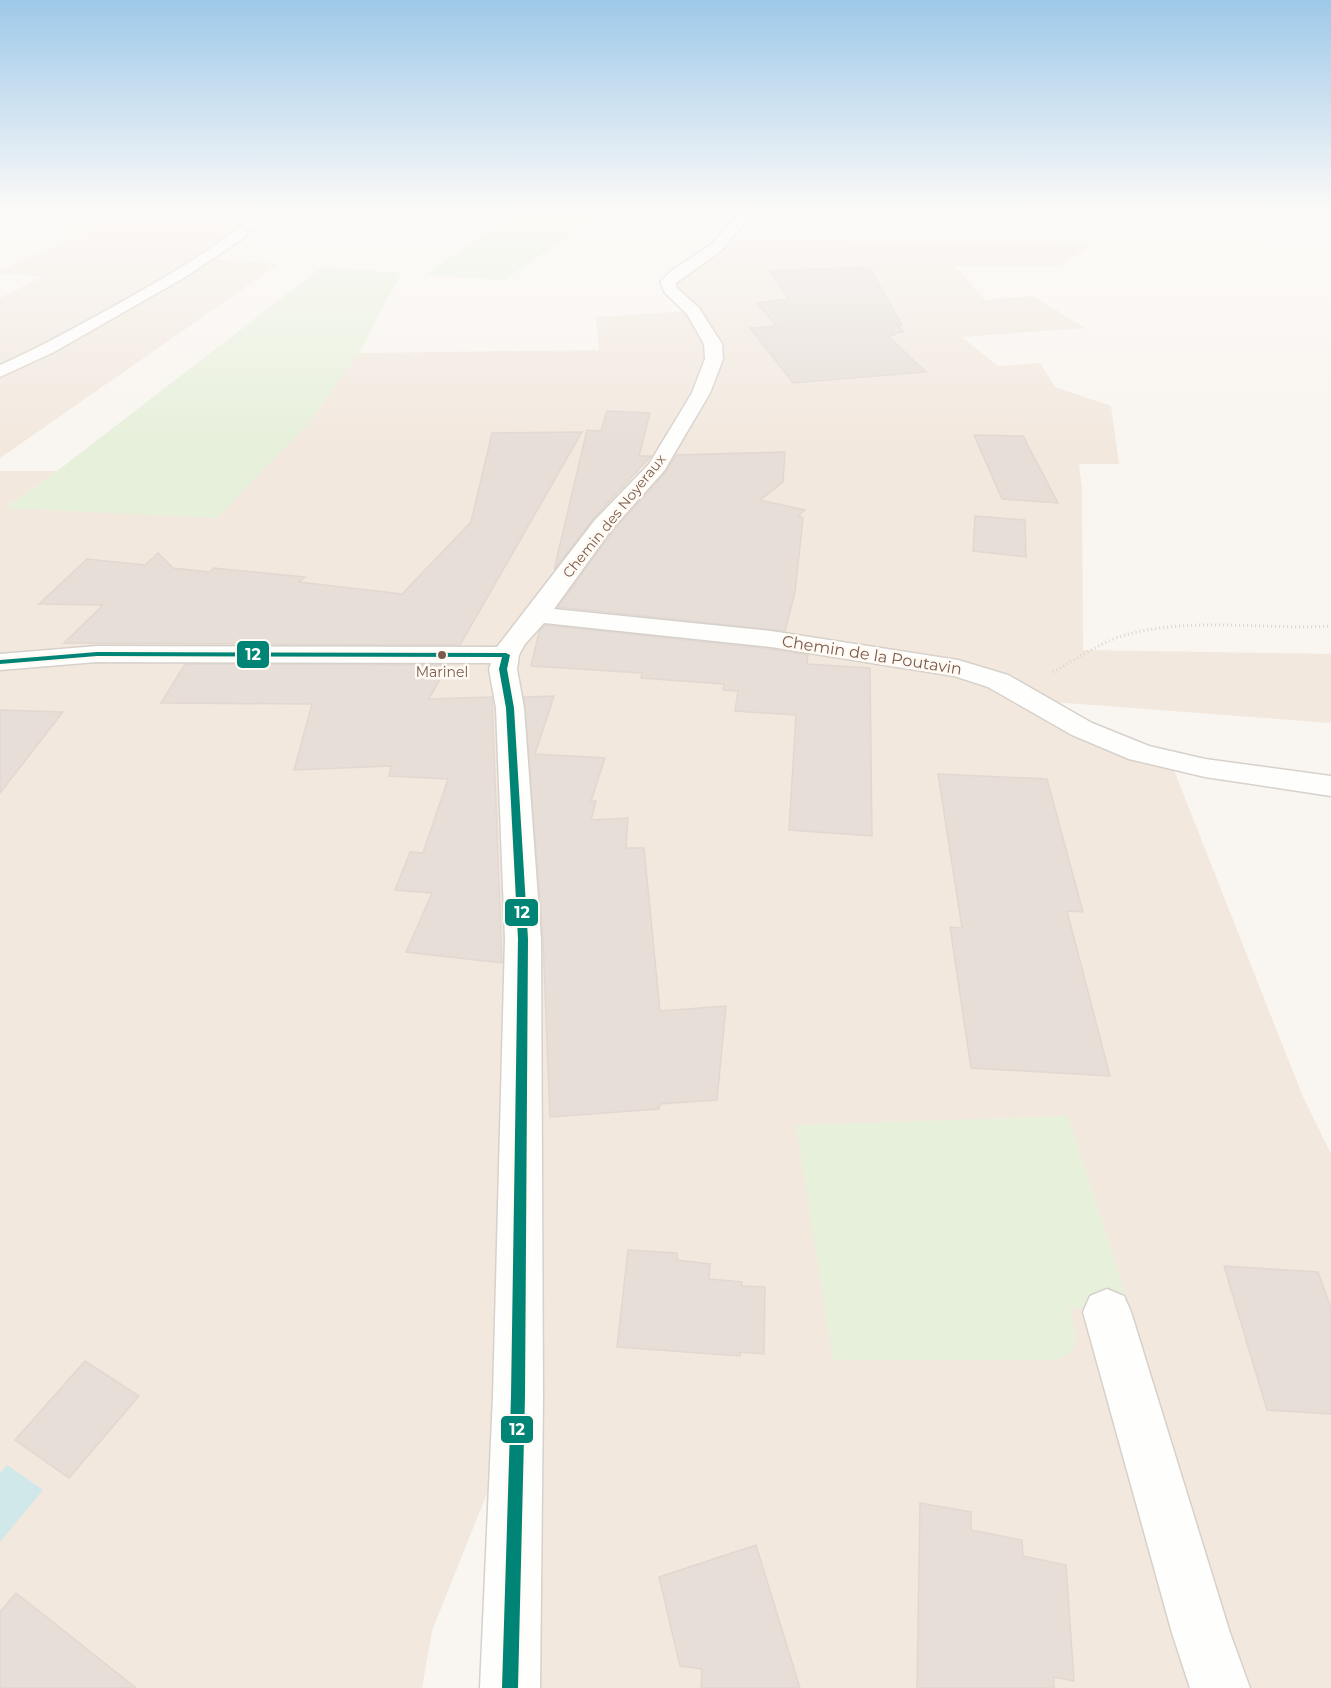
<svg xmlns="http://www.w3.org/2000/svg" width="1331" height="1688" font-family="Montserrat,sans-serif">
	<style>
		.residential { fill: #f2e8de; fill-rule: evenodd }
		.green { fill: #e7f0db }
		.water { fill: #d0e8ea }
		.building { fill: #e6ded7; stroke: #e2d8d2; stroke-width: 1.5 }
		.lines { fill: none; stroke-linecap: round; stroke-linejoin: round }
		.minor-casing { stroke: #d7d1cb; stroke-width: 3 }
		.path { stroke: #dcd5d0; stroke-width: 3; stroke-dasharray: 1 3; stroke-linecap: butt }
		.minor { fill: #fefefd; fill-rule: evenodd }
		.bus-1-casing { stroke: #fffaf3; stroke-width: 5 }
		.bus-1 { fill: #008475; fill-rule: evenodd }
		.bus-dot { fill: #7a5c4d; stroke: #fffaf3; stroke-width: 2 }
		.labels { text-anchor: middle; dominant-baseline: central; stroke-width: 5; stroke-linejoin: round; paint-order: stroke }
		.far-street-label { font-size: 14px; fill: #7a5c4d; stroke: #fffaf3 }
		.bus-label { font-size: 14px; fill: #7a5c4d; stroke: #fffaf3 }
		.street-label { font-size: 16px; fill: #7a5c4d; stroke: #fffaf3 }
		.line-badge { stroke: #fffaf3; stroke-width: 2 }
		.badge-label { font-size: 16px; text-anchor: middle; font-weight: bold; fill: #fff }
	</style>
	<rect width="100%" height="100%" fill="#f9f5f0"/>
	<!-- residential -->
	<g class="residential">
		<path d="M0,209H277L214,259L279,264L0,458V298L44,276L0,273V271L89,230L0,223Z"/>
		<path d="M725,239L1092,244L1062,265L955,266L985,300L1033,296L1085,328L962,337L998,366L1040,363L1055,387L1111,406L1119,464H1079L1082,490L1083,650L1331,654V723L1053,702L1089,722L1126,738L1166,750L1303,1097L1331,1154V1688H510L516,1421L432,1631L422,1688H0V471H57L7,507L307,425L359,353L599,350L596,317L692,311L668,286ZM1068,1116L1069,1308L1076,1334L796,1126Z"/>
	</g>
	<!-- green -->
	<g class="green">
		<path d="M522,209H609L504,280L424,275Z"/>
		<path d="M322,267L401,273L359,353L307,425L217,518L6,508L57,471Z"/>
		<path d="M1068,1116L1130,1307L1070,1308C1075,1332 1085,1351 1056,1360H833L796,1125Z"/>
	</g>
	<!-- water -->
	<path class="water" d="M7,1465L43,1490L0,1542V1473Z"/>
	<!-- building -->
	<g class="building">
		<path d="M869,267L902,325H897L904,332L892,333L895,335L888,336L926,372L793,383L750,328L777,326L757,303L789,299L770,271Z"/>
		<path d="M607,411L650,413L639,456H651L593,519L554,570L587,430L601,431Z"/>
		<path d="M582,432L460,645L64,643L103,605L39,604L87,559L145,565L158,553L173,568L209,572L214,568L305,577L299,582L402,594L471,522L492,433Z"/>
		<path d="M974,435L1023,436L1058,503L1002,499Z"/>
		<path d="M785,452L783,482L760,500L805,510L798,516L803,518L795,592L785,631L558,607L613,531L666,472L676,455Z"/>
		<path d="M975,516L1025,520L1026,557L973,551Z"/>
		<path d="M545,625L771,649L808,655L807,664L870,668L872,836L789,830L796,715L735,711L738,691L723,690L724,684L641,678L642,673L531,666L539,632Z"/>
		<path d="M185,664L448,665L429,699L492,697L502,963L406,952L432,893L395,890L410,852L423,853L448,779L389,776L391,766L294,770L312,704L161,703Z"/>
		<path d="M554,696L535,754L605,758L591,801H596L591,820L628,818L626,848H644L660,1011L726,1006L717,1100L660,1104L659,1109L550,1117L543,939L524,697Z"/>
		<path d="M0,710L63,712L0,793Z"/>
		<path d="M938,774L1047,779L1083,912L1067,911L1110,1076L971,1068L950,927L962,928Z"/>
		<path d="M628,1250L677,1253V1260L710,1264L709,1279L742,1282V1286L765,1287L764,1354L740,1352V1356L617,1347Z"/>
		<path d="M1224,1266L1318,1272L1331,1308V1414L1267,1410Z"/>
		<path d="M85,1361L139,1396L69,1478L15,1440Z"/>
		<path d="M920,1503L971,1512V1530L1022,1540L1023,1556L1066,1565L1074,1681L1054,1677V1688H917Z"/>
		<path d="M756,1545L800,1688H701L702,1669L680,1666L659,1577Z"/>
		<path d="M16,1593L53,1622L136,1688H0V1612Z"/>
	</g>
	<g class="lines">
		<defs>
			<g id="minor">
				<path d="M262,209H276L241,240L187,276L54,352L0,377V365C37,349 72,329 107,310C161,280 215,250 262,209Z"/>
				<path d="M743,209H756L722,250L676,283L677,288L699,308L722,344L723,359L710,393L664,471L611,530L554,609L771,631L958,660L1008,675L1092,723L1149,746L1205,759L1331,776V796L1205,777L1129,759L1072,735L988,687L954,676L771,647L544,623L525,644L519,655L517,669L524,708L541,939L543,1396L540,1688H480L493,1396L505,939L496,708L489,669L491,663L97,662L0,670V654L97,646L497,647L595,520L649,464L692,393L705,359L704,344L687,314L665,293L660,282L671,271L712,244Z"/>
				<path d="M1107,1289L1124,1296L1131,1312L1230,1633L1250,1688H1190L1172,1633L1083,1312L1090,1296Z"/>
			</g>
		</defs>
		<!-- minor casing -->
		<use href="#minor" class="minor-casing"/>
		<!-- path -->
		<path class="path" d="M1053,672C1075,660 1097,644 1122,636C1189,616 1262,630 1331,626"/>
		<!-- minor -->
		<use href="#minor" class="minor"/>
		<defs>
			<path id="bus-1" d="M97,652L506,653L510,655L507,669L514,708L528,939L525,1396L518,1688H502L511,1396L518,939L506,708L499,669L502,657L97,656L0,664V660Z"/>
		</defs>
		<!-- bus-1 casing -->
		<use href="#bus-1" class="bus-1-casing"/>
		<!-- bus-1 -->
		<use href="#bus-1" class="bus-1"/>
	</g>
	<!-- sky -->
	<linearGradient id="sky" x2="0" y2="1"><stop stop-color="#9ec9e9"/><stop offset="0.47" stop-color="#fcfaf8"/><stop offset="1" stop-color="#fcfaf8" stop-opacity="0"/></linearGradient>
	<rect width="1331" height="446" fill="url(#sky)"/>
	<!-- markers -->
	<circle class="bus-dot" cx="442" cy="655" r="5"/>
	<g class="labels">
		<!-- far-street labels -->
		<g class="far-street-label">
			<text transform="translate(614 516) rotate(-51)">Chemin des Noyeraux</text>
		</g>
		<!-- bus labels -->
		<g class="bus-label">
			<text x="442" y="672">Marinel</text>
		</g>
		<!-- street labels -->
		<g class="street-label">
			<text transform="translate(872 655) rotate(9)">Chemin de la Poutavin</text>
		</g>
	</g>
	<g class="line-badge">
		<rect x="236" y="640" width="34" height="29" rx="6" fill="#008475"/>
		<rect x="504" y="898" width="35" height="29" rx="6" fill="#008475"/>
		<rect x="500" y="1415" width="34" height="29" rx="6" fill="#008475"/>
	</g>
	<g class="badge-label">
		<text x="253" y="660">12</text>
		<text x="522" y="918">12</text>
		<text x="517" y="1435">12</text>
	</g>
</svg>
